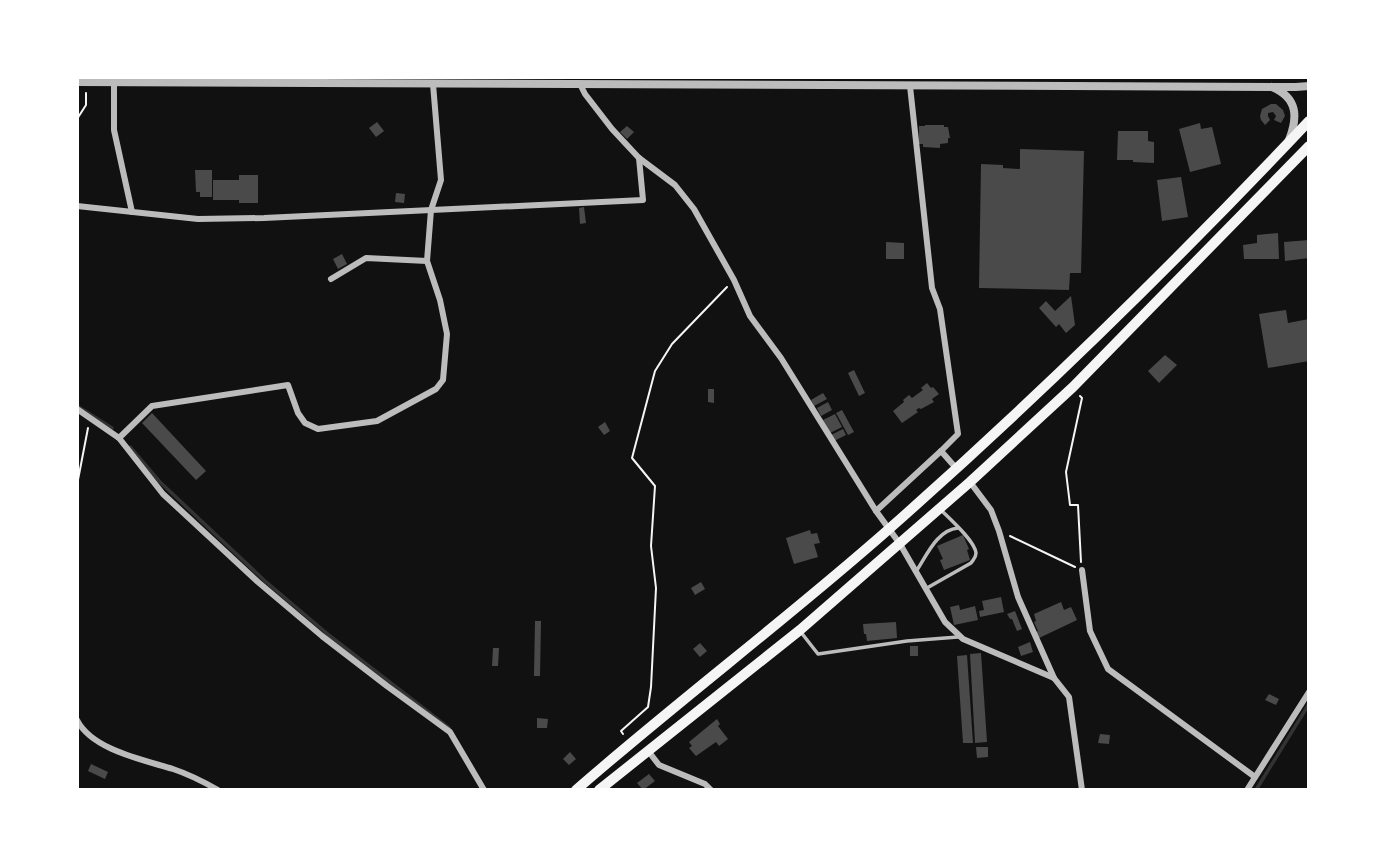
<svg xmlns="http://www.w3.org/2000/svg" width="1386" height="867" font-family="Rubik,sans-serif">
	<style>
		.lines { fill: none; stroke-linecap: round; stroke-linejoin: round }
		.stream { stroke: #333; stroke-width: 3.5 }
		.building { fill: #4a4a4a }
		.path { stroke: #f5f5f5; stroke-width: 2 }
		.service { stroke: #bcbcbc; stroke-width: 3.5 }
		.minor { stroke: #bcbcbc; stroke-width: 6 }
		.tertiary { stroke: #bcbcbc; stroke-width: 8 }
		.trunk { stroke: #f5f5f5; stroke-width: 10 }
	</style>
	<rect width="100%" height="100%" fill="#111"/>
	<g class="lines">
		<!-- stream -->
		<g class="stream">
			<path d="M77,406L112,428"/>
			<path d="M130,447L160,482L265,581L330,636L449,728"/>
			<path d="M1256,790L1309,704"/>
		</g>
	</g>
	<!-- building -->
	<g class="building">
		<path d="M1271,104H1276L1283,110L1285,116L1281,123L1274,120L1276,116L1273,112L1268,113V116L1270,120L1265,125L1261,120L1260,116L1262,109Z"/>
		<path d="M377,122L384,131L376,137L369,128Z"/>
		<path d="M1200,123L1201,129L1212,127L1221,164L1190,172L1179,129Z"/>
		<path d="M925,125H944V127H948L950,138H948V143L940,144V148L923,147V144H919V126H925Z"/>
		<path d="M627,126L634,132L627,139L620,132Z"/>
		<path d="M1118,131H1148V141L1154,142V163L1133,162V160H1117Z"/>
		<path d="M1020,149L1084,151L1081,273H1070L1069,290L979,288L981,164L1003,165V168L1020,169Z"/>
		<path d="M195,170H212V197H200V192H196Z"/>
		<path d="M239,175H258V203H239V200H213V180H239Z"/>
		<path d="M1181,177L1188,217L1162,221L1157,180Z"/>
		<path d="M396,193L405,194L404,203L395,202Z"/>
		<path d="M584,207L586,223L580,224L579,208Z"/>
		<path d="M1278,233L1279,259H1244L1243,245L1257,243V235Z"/>
		<path d="M1309,240V258L1285,261L1284,242Z"/>
		<path d="M886,242L904,243V259H886Z"/>
		<path d="M342,254L347,264L338,269L333,259Z"/>
		<path d="M1071,296L1075,325L1066,333L1059,324L1056,327L1039,308L1046,301L1055,311Z"/>
		<path d="M1286,310L1288,323L1309,319V361L1268,368L1259,314Z"/>
		<path d="M1165,355L1177,365L1159,383L1148,371Z"/>
		<path d="M854,370L865,393L859,396L848,373Z"/>
		<path d="M927,383L931,388L933,387L939,394L932,399L934,402L921,409L919,408L916,410L918,412L902,423L893,411L904,402L903,400L909,395L912,398L923,390L921,388Z"/>
		<path d="M708,389H714V403L708,402Z"/>
		<path d="M823,393L827,399L814,406L811,400Z"/>
		<path d="M828,402L832,410L821,416L817,408Z"/>
		<path d="M842,410L854,432L848,435L836,413Z"/>
		<path d="M152,413L206,471L196,480L142,423Z"/>
		<path d="M835,414L842,427L830,433L823,420Z"/>
		<path d="M605,422L610,431L604,435L598,427Z"/>
		<path d="M843,429L846,435L834,441L831,435Z"/>
		<path d="M810,530L811,534L817,533L820,543L814,544L818,557L794,564L786,538Z"/>
		<path d="M963,535L969,549L967,550L970,560L944,570L940,560L943,559L937,546Z"/>
		<path d="M701,582L705,589L695,595L691,588Z"/>
		<path d="M1001,597L1004,612L980,617L979,611L984,610L982,601Z"/>
		<path d="M1061,602L1064,610L1071,607L1077,620L1037,639L1034,633L1038,631L1034,622L1036,621L1034,614Z"/>
		<path d="M959,605L960,610L975,606L978,620L954,625L950,607Z"/>
		<path d="M1015,611L1022,629L1017,631L1012,619H1010L1007,614Z"/>
		<path d="M535,621H541L540,676H534Z"/>
		<path d="M896,622L897,638L867,641L866,634H864L863,624Z"/>
		<path d="M1030,642L1033,652L1021,656L1018,647Z"/>
		<path d="M700,643L707,651L700,657L693,649Z"/>
		<rect x="910" y="646" width="8" height="10"/>
		<path d="M493,648H499L498,666H492Z"/>
		<path d="M981,653L987,742L975,743L970,654Z"/>
		<path d="M967,655L973,743H963L957,656Z"/>
		<path d="M1269,694L1279,699L1276,705L1265,700Z"/>
		<path d="M537,718L548,719L547,728H537Z"/>
		<path d="M717,719L720,724L718,726L728,739L719,746L716,742L696,756L689,748L692,746L689,742Z"/>
		<path d="M1100,734L1110,735L1109,744L1098,743Z"/>
		<path d="M976,747H988V757L977,758Z"/>
		<path d="M570,752L576,759L569,765L563,759Z"/>
		<path d="M91,764L108,772L105,779L88,771Z"/>
		<path d="M649,774L655,781L643,790L637,783Z"/>
	</g>
	<g class="lines">
		<!-- path -->
		<g class="path">
			<path d="M77,119L86,105V93"/>
			<path d="M1080,396L1082,398L1066,472L1070,505H1078L1081,562"/>
			<path d="M77,485L88,428"/>
			<path d="M1010,536L1075,567"/>
			<path d="M623,734L621,731L648,707L651,687L656,588L651,546L655,486L632,458L655,371L672,344L727,287"/>
		</g>
		<!-- service -->
		<g class="service">
			<path d="M917,570C927,555 937,530 958,528"/>
			<path d="M927,588L971,563C974,559 976,558 976,553C975,541 950,519 941,510"/>
			<path d="M800,631L818,654L907,641L958,637"/>
		</g>
		<!-- minor -->
		<g class="minor">
			<path d="M114,81V130L132,212"/>
			<path d="M580,84L585,94L612,129L639,158L675,185L694,209L734,280L750,316L781,358L876,511L900,544L945,622L963,639L1054,678L1069,697L1082,790"/>
			<path d="M910,86L932,288L940,309L958,434L941,451L956,468"/>
			<path d="M77,206L198,219L264,218L643,200L639,158"/>
			<path d="M331,279L366,258L427,261"/>
			<path d="M77,409L119,438L163,494L258,582L322,636L387,686L450,732L484,790"/>
			<path d="M119,438L152,406L288,385L298,413L305,423L318,429L377,421L436,389L443,380L447,334L440,300L427,261L431,210L441,180L433,84"/>
			<path d="M970,482L991,510L999,531L1018,597L1054,678"/>
			<path d="M876,511L941,451"/>
			<path d="M1082,570L1090,631L1108,669L1255,777"/>
			<path d="M77,720C92,750 144,760 173,769C188,774 204,782 218,790"/>
			<path d="M649,752L659,765L705,784L711,790"/>
			<path d="M1247,790L1309,692"/>
		</g>
		<!-- tertiary -->
		<g class="tertiary">
			<path d="M77,82L1296,87L1309,86"/>
			<path d="M1272,87C1298,98 1298,117 1289,140"/>
		</g>
		<!-- trunk -->
		<g class="trunk">
			<path d="M576,790C678,701 787,619 889,529C1035,400 1175,263 1309,121"/>
			<path d="M599,790L800,630L970,482L1073,387L1309,146"/>
		</g>
	</g>
	<!-- border -->
	<rect width="1386" height="867" fill="none" stroke="#ffffff" stroke-width="158"/>
</svg>
